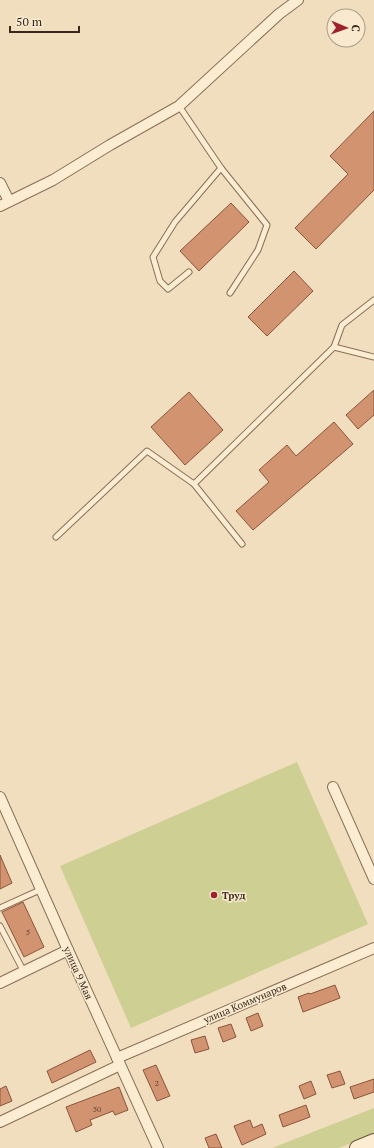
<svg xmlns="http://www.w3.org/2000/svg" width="374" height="1148" font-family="'PT Serif',serif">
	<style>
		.green { fill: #cdd092 }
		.building { fill: #d29371; stroke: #8c543a }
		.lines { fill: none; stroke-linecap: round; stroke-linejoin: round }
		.lane-casing { stroke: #8b6e56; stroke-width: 7 }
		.street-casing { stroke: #8b6e56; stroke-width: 12 }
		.secondary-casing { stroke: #6d4f39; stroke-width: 16 }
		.lane { stroke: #fbecd2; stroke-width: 5 }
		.street { stroke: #fbecd2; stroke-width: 10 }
		.secondary { stroke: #fbecd2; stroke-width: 14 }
		.poi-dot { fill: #9f212b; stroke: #f8e9cf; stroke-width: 1.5 }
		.labels { text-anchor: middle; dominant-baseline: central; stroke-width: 3; stroke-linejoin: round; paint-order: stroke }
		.number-label { font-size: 8px; fill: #5f4330 }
		.poi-label { font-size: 10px; font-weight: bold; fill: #39281b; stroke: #f8e9cf; text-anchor: start }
		.street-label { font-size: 10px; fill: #39281b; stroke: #f8e9cf }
	</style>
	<rect width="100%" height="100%" fill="#f1debf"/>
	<!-- green -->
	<g class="green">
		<path d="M297,762L368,924L131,1028L60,866Z"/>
		<path d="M374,1108V1134L339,1148H272Z"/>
	</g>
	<!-- building -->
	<g class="building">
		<path d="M374,111V190L316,249L295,228L348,174L330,156Z"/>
		<path d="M231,203L249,222L199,271L180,251Z"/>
		<path d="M294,271L313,291L267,336L248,317Z"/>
		<path d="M374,390V415L358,429L346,415Z"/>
		<path d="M189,392L223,430L185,465L151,427Z"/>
		<path d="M334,422L353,444L253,530L236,511L269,482L259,470L287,445L296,456Z"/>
		<path d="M0,855L12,883L0,889Z"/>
		<path d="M23,902L44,947L24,957L2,912Z"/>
		<path d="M335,985L340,998L303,1012L298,997L309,993L310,994Z"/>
		<path d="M258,1013L263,1026L251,1031L246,1018Z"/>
		<path d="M231,1024L236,1037L223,1042L218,1028Z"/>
		<path d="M205,1036L209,1049L195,1053L191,1040Z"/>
		<path d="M90,1050L96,1062L52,1083L47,1071Z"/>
		<path d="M156,1065L170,1096L157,1101L143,1070Z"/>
		<path d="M340,1071L345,1084L332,1088L327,1075Z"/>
		<path d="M374,1079V1092L354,1099L350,1087Z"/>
		<path d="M311,1081L316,1094L304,1099L299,1086Z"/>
		<path d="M6,1086L12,1101L0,1106V1089Z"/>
		<path d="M119,1087L128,1110L115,1115L113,1111L90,1120L92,1125L76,1132L66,1107Z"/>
		<path d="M306,1105L310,1117L283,1127L279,1115Z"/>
		<path d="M250,1120L253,1128L262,1124L266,1134L242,1145L234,1126Z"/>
		<path d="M216,1134L222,1148H209L205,1138Z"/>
	</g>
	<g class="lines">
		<defs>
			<g id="lane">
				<path d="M179,106L221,168L267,225L258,250L230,293"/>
				<path d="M189,272L168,289L160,281L153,257L175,222L221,168"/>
				<path d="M334,347L342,325L374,300"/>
				<path d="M56,537L147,451L194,484"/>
				<path d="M242,544L194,484L334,347L374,357"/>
				<path d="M0,908L42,889"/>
				<path d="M0,926L24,972"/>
			</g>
			<g id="street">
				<path d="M0,183L9,201"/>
				<path d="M0,206L53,180L110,145L179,106L279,14L298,0"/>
				<path d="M333,787L374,879"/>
				<path d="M0,797L68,950L158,1148"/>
				<path d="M0,983L68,950"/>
				<path d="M117,1058L374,948"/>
				<path d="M0,1122L120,1065"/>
			</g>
			<path id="secondary" d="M357,1148L374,1141"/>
		</defs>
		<!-- lane casing -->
		<use href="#lane" class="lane-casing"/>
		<!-- street casing -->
		<use href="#street" class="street-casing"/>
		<!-- secondary casing -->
		<use href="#secondary" class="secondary-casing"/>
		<!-- lane -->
		<use href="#lane" class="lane"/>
		<!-- street -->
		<use href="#street" class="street"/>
		<!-- secondary -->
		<use href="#secondary" class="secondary"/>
	</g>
	<!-- markers -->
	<circle class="poi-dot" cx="214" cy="895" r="4"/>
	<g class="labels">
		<!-- number labels -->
		<g class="number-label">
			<text x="28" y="932">5</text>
			<text x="157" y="1083">2</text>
			<text x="97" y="1109">50</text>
		</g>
		<!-- poi labels -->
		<g class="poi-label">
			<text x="222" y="895">Труд</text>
		</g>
		<!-- street labels -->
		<g class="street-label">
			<text transform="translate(78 973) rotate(66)">улица 9 Мая</text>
			<text transform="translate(245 1003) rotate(-23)">улица Коммунаров</text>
		</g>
	</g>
	<!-- north arrow -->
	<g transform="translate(346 28) rotate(92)"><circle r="19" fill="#f8e9cf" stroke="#ac9c87"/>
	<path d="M0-3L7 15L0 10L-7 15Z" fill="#9f212b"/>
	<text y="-6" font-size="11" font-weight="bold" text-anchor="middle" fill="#39281b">С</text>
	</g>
	<!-- scale -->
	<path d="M10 26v6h69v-6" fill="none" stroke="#39281b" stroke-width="2"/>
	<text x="16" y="26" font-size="12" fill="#39281b" stroke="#f8e9cf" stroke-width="3" paint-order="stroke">50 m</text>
</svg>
